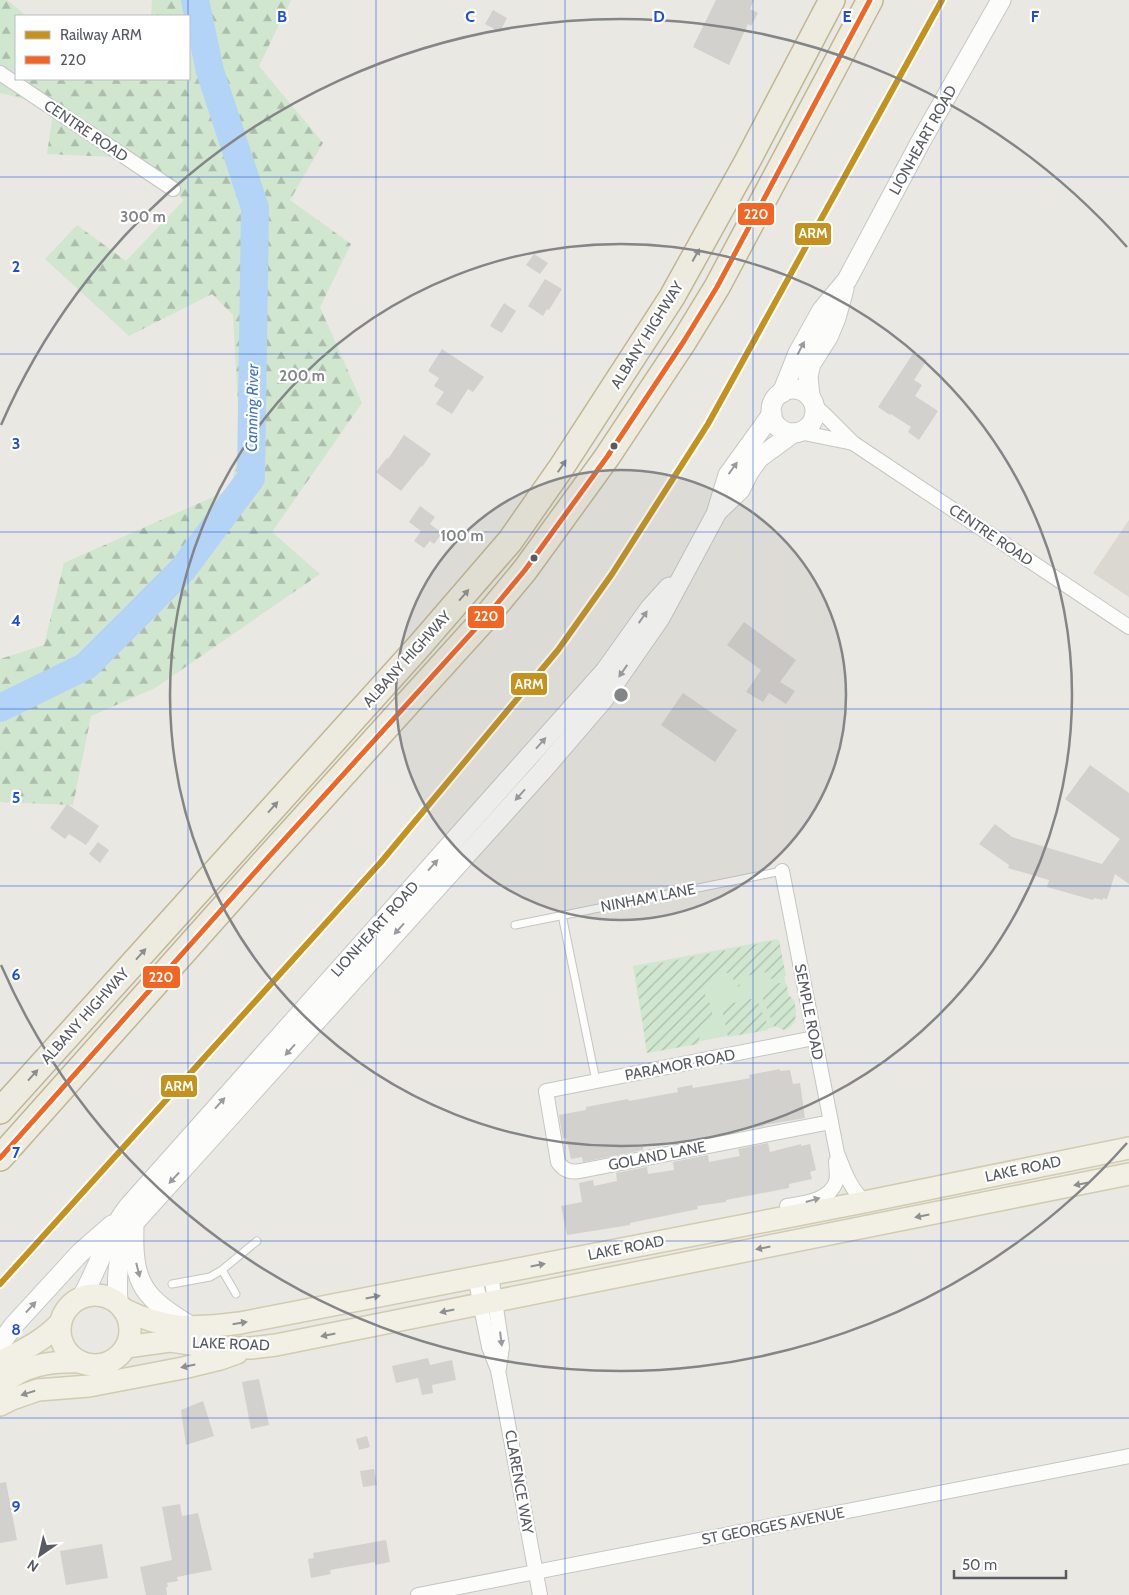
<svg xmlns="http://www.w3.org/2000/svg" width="1129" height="1595" font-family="Cabin,sans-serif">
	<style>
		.education { fill: #dad8d0 }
		.forest { fill: url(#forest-firs) }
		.park { fill: #d0e6cf }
		.garden { fill: url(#garden-furrows) }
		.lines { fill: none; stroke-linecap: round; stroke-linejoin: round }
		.river { stroke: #b3d4f6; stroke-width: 28 }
		.building { fill: #d2d1cd }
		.lane-casing { stroke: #c5c6c4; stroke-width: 9 }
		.street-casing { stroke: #c5c6c4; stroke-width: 16 }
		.secondary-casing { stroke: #c6c7c6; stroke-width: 21 }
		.primary-casing { stroke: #d1cbaf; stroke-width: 24 }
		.highway-casing { stroke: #c0b690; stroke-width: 28 }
		.lane { stroke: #fcfcfb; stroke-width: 7 }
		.street { stroke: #fcfcfb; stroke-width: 14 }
		.secondary { stroke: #fcfcfb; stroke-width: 19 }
		.primary { stroke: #f2f0e5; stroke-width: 21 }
		.highway { stroke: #edebdf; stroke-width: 25 }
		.bus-1-casing { stroke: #fff; stroke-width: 9 }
		.bus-1 { stroke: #f26522; stroke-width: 5 }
		.rail-1-casing { stroke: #fff; stroke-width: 10 }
		.rail-1 { stroke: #c4921d; stroke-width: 6 }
		.oneway { fill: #8c8d8d }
		.oneway2 { fill: #9a9b9f }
		.oneway3 { fill: #8e8f8f }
		.grid { fill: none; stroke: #1d4ed8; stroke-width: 1; stroke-opacity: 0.55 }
		.ring { fill: none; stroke: #838587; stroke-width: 2.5 }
		.bus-dot { fill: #585b61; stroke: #fff; stroke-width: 2 }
		.labels { text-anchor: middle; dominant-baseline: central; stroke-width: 4.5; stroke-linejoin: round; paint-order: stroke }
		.street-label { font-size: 15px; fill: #585b61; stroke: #fff }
		.water-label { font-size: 16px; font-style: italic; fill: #3f73c2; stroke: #fff }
		.grid-label { font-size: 16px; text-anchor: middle; font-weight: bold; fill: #1d4ed8; stroke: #fff; stroke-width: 4.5; stroke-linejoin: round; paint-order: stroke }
		.centre { fill: #838587; stroke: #fff; stroke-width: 2.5 }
		.ring-label { font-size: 15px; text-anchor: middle; font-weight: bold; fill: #838587; stroke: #fff; stroke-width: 4.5; stroke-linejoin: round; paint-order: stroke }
		.line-badge { stroke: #fff; stroke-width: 2 }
		.badge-label { font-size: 14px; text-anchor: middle; font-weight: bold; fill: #fff }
	</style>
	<defs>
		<pattern id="forest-firs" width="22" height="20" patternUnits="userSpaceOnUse" patternTransform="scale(1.25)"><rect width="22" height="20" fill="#d0e6cf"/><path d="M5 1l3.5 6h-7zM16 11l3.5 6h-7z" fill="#acbdab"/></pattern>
		<pattern id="garden-furrows" width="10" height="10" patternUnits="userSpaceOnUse" patternTransform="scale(1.25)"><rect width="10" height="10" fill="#d0e6cf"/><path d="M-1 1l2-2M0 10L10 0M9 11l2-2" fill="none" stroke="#acbdab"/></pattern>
	</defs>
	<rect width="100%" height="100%" fill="#e9e8e2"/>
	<!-- education -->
	<path class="education" d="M1129,520V597L1093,573Z"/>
	<!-- forest -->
	<path class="forest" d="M0,0H7L27,16H16V79H189V16H151L152,0H291L259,66L323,143L290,200L351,244L320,307L362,403L272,532L320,574L155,688L91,716L73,805L0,802V659L44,645L64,563L231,489L240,441L233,315L212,294L129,336L45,259L77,225L126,261L184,200L135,158L47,154L54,106L0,93Z"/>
	<!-- park -->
	<path class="park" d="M777,939L788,996L781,1026L647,1051L633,966Z"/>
	<!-- garden -->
	<g class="garden">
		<path d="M779,940L786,976L770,979L767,972L738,977L740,986L737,987L731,974L721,971L713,976L710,983H706L705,995L708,997L714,1020L701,1030L698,1044L647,1053L635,968Z"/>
		<path d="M779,983L787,984L788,995L794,1000C797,1012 798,1026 784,1030L774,1026L763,999V996L775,985Z"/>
		<path d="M744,998L757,1000L767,1024L768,1030L728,1037L722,1009L726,1004L738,1002Z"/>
	</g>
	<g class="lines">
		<!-- river -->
		<path class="river" d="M0,708L86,666L183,569L251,478L255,208L210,71L195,0"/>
	</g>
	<!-- building -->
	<g class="building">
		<path d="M716,0H754L750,9L758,13L751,26L748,24L729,65L693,47Z"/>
		<path d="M493,10L507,18L500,32L485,24Z"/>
		<path d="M534,254L548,263L540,274L526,265Z"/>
		<path d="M545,279L562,289L549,310L547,309L543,316L528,306Z"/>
		<path d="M504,303L516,311L502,333L490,326Z"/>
		<path d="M442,349L484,377L473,392L468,389L452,414L436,404L444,392L434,386L439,378L428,371Z"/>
		<path d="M914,352L927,360L914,380L922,385L915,396L938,411L919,440L908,432L911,427L891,414L890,415L878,407Z"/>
		<path d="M404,435L431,454L422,467L421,466L401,491L376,472L387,458L388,459Z"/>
		<path d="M420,506L435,517L430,524L442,533L434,544L430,541L424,548L414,541L421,531L409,522Z"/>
		<path d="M744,622L796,660L780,682L795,691L786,704L769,693L763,702L746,692L761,670L727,645Z"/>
		<path d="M683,693L737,730L715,762L661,725Z"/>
		<path d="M1090,765L1129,793V884L1115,874L1107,899L1103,898V900L1094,898L1093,900L1047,887L1049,880L1008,868L1009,865L979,844L995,824L1012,837L1102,864L1120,839L1065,799Z"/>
		<path d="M67,804L99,826L86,845L69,834L65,839L50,828Z"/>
		<path d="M98,842L109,850L100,863L89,854Z"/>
		<path d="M780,1069V1071L790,1070L793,1084L800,1083L805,1118L764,1125V1126L670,1145L669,1142L643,1147V1150L583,1162L582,1157L571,1159L566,1138H563L559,1115L586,1110V1107L628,1099L629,1101L678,1092L677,1088L692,1085L693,1088L740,1080L750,1078L749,1075Z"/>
		<path d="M768,1143L770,1152L801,1144V1146L810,1144L816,1170L810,1172L812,1179L789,1184V1188L726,1200V1202L697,1206L698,1209L630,1223V1225L567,1235L561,1206L582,1202L579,1183L593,1180L594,1186L617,1181L616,1173L647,1167L648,1174L674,1170L673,1162L708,1155L709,1162L740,1156L738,1149Z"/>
		<path d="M428,1358L430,1365L452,1360L456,1380L432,1385L433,1393L422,1395L418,1378L396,1383L392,1366Z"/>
		<path d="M259,1379L269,1425L251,1429L242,1382Z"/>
		<path d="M203,1401L214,1436L186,1445L181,1410Z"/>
		<path d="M367,1436L370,1447L359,1450L356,1439Z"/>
		<path d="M374,1469L377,1485L363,1487L360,1471Z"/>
		<path d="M6,1482L17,1540L0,1543V1483Z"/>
		<path d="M180,1504L182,1516L198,1513L212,1570L177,1577L178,1581L167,1583L168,1587H166L167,1595H146L140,1567L172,1560L162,1507Z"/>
		<path d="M386,1540L390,1562L375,1565V1562L330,1570L331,1574L311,1578L308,1559L314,1558L313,1553Z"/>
		<path d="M102,1544L108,1578L66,1585L60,1551Z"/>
	</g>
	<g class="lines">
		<defs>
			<g id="lane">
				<path d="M562,915L596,1081"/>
				<path d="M515,925L782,871"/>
				<path d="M222,1270L236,1294"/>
				<path d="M172,1284L210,1277L222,1270L257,1241"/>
			</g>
			<g id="street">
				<path d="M0,73L173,189"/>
				<path d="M815,406L825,415L853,443L1129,627"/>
				<path d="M799,432L853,443"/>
				<path d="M782,871L837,1153C846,1175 848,1184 864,1202"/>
				<path d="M814,1038L546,1091L558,1162C563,1170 571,1173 580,1171L831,1122"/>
				<path d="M787,1206C804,1203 829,1201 836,1182C838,1175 836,1168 836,1161"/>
				<path d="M491,1275L502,1347L499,1368"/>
				<path d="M475,1277L489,1347L498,1370L540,1595"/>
				<path d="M418,1595L1129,1456"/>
			</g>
			<g id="secondary">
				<circle cx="793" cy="411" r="22"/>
				<path d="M782,393L798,353L822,310L847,280L921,141L1001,0"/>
				<path d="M810,397L808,376L811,364L828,337L836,318L844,289"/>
				<path d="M718,511L740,490L749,472L759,458L793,433"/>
				<path d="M134,1228C132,1286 145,1298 192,1327"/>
				<path d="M81,1298C99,1268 107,1234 128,1207L605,671L650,608L669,587"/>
				<path d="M118,1303C116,1269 118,1252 135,1222L543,770L603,700L660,618L716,514L728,475L772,414"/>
				<path d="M0,1344L14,1325L80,1253L112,1225"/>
			</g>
			<g id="primary">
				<circle cx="95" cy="1330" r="35"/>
				<path d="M123,1309C165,1330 194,1329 240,1323L864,1202L1129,1148"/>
				<path d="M126,1347L170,1341L211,1347L251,1348L276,1345L1129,1174"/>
				<path d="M0,1362C23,1350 42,1342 60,1323"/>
				<path d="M0,1385C25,1365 49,1361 81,1362"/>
				<path d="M0,1405L12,1399L38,1390L89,1386L183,1368L220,1359L237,1353"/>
			</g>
			<g id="highway">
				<path d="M0,1111L421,644L510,541L561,468L672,297L747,162L832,0"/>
				<path d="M0,1158L264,862L486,617L525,570L607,457L684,341L717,287L870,0"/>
			</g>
		</defs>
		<!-- lane casing -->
		<use href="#lane" class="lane-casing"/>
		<!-- street casing -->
		<use href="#street" class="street-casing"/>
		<!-- secondary casing -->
		<use href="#secondary" class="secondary-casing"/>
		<!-- primary casing -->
		<use href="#primary" class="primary-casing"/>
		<!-- highway casing -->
		<use href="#highway" class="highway-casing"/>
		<!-- lane -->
		<use href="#lane" class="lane"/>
		<!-- street -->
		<use href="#street" class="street"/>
		<!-- secondary -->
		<use href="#secondary" class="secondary"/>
		<!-- primary -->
		<use href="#primary" class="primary"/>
		<!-- highway -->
		<use href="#highway" class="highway"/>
		<defs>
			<path id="bus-1" d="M0,1158L264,862L486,617L525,570L607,457L684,341L717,287L870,0"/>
		</defs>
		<!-- bus-1 casing -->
		<use href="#bus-1" class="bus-1-casing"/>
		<!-- bus-1 -->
		<use href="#bus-1" class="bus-1"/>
		<defs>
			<path id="rail-1" d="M0,1284L381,862L558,650L612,574L708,424L942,0"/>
		</defs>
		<!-- rail-1 casing -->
		<use href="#rail-1" class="rail-1-casing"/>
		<!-- rail-1 -->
		<use href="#rail-1" class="rail-1"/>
	</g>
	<!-- one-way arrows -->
	<defs><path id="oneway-solid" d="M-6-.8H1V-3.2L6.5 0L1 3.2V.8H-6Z" transform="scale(1.25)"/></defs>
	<g class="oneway">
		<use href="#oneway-solid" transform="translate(696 255) rotate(-61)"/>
		<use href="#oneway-solid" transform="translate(562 466) rotate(-56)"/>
		<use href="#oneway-solid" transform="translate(464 595) rotate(-49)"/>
		<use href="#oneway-solid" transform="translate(273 807) rotate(-48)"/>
		<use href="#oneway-solid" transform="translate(141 954) rotate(-48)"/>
		<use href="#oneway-solid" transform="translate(33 1075) rotate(-48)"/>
	</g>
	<g class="oneway2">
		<use href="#oneway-solid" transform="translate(801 348) rotate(-62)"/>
		<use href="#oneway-solid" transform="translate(733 468) rotate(-54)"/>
		<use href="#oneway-solid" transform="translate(643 617) rotate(-55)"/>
		<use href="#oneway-solid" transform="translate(623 671) rotate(125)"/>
		<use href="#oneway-solid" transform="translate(541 743) rotate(-48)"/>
		<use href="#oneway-solid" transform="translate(520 795) rotate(132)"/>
		<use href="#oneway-solid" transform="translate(433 865) rotate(-48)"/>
		<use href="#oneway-solid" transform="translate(399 929) rotate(132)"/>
		<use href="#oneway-solid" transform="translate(290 1050) rotate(132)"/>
		<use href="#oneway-solid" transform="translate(220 1103) rotate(-48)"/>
		<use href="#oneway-solid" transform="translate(174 1178) rotate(133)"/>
		<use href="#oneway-solid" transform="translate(813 1200) rotate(-16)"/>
		<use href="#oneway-solid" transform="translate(138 1270) rotate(76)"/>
		<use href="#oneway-solid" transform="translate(31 1307) rotate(-47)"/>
		<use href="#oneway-solid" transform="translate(501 1339) rotate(83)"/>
	</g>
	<g class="oneway3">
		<use href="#oneway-solid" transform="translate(1081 1184) rotate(169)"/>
		<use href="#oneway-solid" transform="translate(922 1216) rotate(169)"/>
		<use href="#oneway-solid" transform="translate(763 1248) rotate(169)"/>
		<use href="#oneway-solid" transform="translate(538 1265) rotate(-11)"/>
		<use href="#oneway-solid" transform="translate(373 1297) rotate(-11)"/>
		<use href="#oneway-solid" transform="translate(447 1311) rotate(168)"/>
		<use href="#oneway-solid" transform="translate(240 1323) rotate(-9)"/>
		<use href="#oneway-solid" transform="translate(328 1335) rotate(169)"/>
		<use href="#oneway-solid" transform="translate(188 1366) rotate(168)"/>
		<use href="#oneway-solid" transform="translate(28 1393) rotate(163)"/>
	</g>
	<!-- grid -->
	<path class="grid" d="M188,0V16M376,0V1595M565,0V1595M753,0V1595M941,0V1595M188,79V1595M0,177H1129M0,354H1129M0,532H1129M0,709H1129M0,886H1129M0,1063H1129M0,1241H1129M0,1418H1129"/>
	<!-- distance rings -->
	<circle cx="621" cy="695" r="225" fill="#838587" fill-opacity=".12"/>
	<g class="ring">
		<circle cx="621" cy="695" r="225"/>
		<circle cx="621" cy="695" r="451"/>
		<path d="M1127 1143A676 676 0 0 1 1 965M1 425A676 676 0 0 1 1127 247"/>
	</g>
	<!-- markers -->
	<g class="bus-dot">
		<circle cx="614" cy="446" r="4.5"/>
		<circle cx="534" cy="558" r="4.5"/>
	</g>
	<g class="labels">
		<!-- street labels -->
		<g class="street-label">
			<text transform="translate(86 131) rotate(34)">CENTRE ROAD</text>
			<text transform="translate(923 140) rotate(-61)">LIONHEART ROAD</text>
			<text transform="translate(647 335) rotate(-58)">ALBANY HIGHWAY</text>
			<text transform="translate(991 535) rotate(34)">CENTRE ROAD</text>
			<text transform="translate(407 659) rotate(-48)">ALBANY HIGHWAY</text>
			<text transform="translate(648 898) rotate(-11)">NINHAM LANE</text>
			<text transform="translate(375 929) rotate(-48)">LIONHEART ROAD</text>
			<text transform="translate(809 1012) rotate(79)">SEMPLE ROAD</text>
			<text transform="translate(85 1016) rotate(-48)">ALBANY HIGHWAY</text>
			<text transform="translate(680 1065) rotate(-11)">PARAMOR ROAD</text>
			<text transform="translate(657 1156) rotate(-11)">GOLAND LANE</text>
			<text transform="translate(1023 1169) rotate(-12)">LAKE ROAD</text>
			<text transform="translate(626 1248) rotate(-11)">LAKE ROAD</text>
			<text transform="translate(231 1344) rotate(2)">LAKE ROAD</text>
			<text transform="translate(519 1482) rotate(80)">CLARENCE WAY</text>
			<text transform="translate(773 1526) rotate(-11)">ST GEORGES AVENUE</text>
		</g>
		<!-- water labels -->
		<g class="water-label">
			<text transform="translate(252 408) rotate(-89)">Canning River</text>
		</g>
	</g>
	<g class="grid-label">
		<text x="282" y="22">B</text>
		<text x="470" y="22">C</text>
		<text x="659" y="22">D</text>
		<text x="847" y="22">E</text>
		<text x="1035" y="22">F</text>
		<text x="16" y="272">2</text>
		<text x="16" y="449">3</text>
		<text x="16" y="626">4</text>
		<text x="16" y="803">5</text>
		<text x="16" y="980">6</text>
		<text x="16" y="1158">7</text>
		<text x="16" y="1335">8</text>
		<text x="16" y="1512">9</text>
	</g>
	<circle cx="621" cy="695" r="8" class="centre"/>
	<g class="ring-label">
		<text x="143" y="222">300 m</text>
		<text x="302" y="381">200 m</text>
		<text x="462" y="541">100 m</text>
	</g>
	<g class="line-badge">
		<rect x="737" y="202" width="38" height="24" rx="5" fill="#f26522"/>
		<rect x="794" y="222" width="38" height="24" rx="5" fill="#c4921d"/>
		<rect x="467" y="605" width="38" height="24" rx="5" fill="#f26522"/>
		<rect x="510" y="672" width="38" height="24" rx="5" fill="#c4921d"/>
		<rect x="142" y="965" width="39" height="24" rx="5" fill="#f26522"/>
		<rect x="160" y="1074" width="38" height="24" rx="5" fill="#c4921d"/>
	</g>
	<g class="badge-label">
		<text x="756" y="219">220</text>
		<text x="813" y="238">ARM</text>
		<text x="486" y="621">220</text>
		<text x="529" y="689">ARM</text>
		<text x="161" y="982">220</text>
		<text x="179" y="1091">ARM</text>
	</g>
	<!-- legend -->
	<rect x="15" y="15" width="175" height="65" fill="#ffffff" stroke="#bcbdc0"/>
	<rect x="25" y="31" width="25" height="8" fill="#c4921d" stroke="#bcbdc0"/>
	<text x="60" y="40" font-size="15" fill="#585b61">Railway ARM</text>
	<rect x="25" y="56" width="25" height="8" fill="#f26522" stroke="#bcbdc0"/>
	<text x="60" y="65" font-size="15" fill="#585b61">220</text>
	<!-- north arrow -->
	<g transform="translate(40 1555) rotate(214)" stroke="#ffffff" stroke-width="4" paint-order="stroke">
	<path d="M0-4L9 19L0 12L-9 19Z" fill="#585b61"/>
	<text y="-8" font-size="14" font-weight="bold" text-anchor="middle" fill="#585b61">N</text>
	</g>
	<!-- scale -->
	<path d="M954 1570v8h112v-8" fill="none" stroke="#585b61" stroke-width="2.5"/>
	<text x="962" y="1570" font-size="15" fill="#585b61" stroke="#ffffff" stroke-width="4" paint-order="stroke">50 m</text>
</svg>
